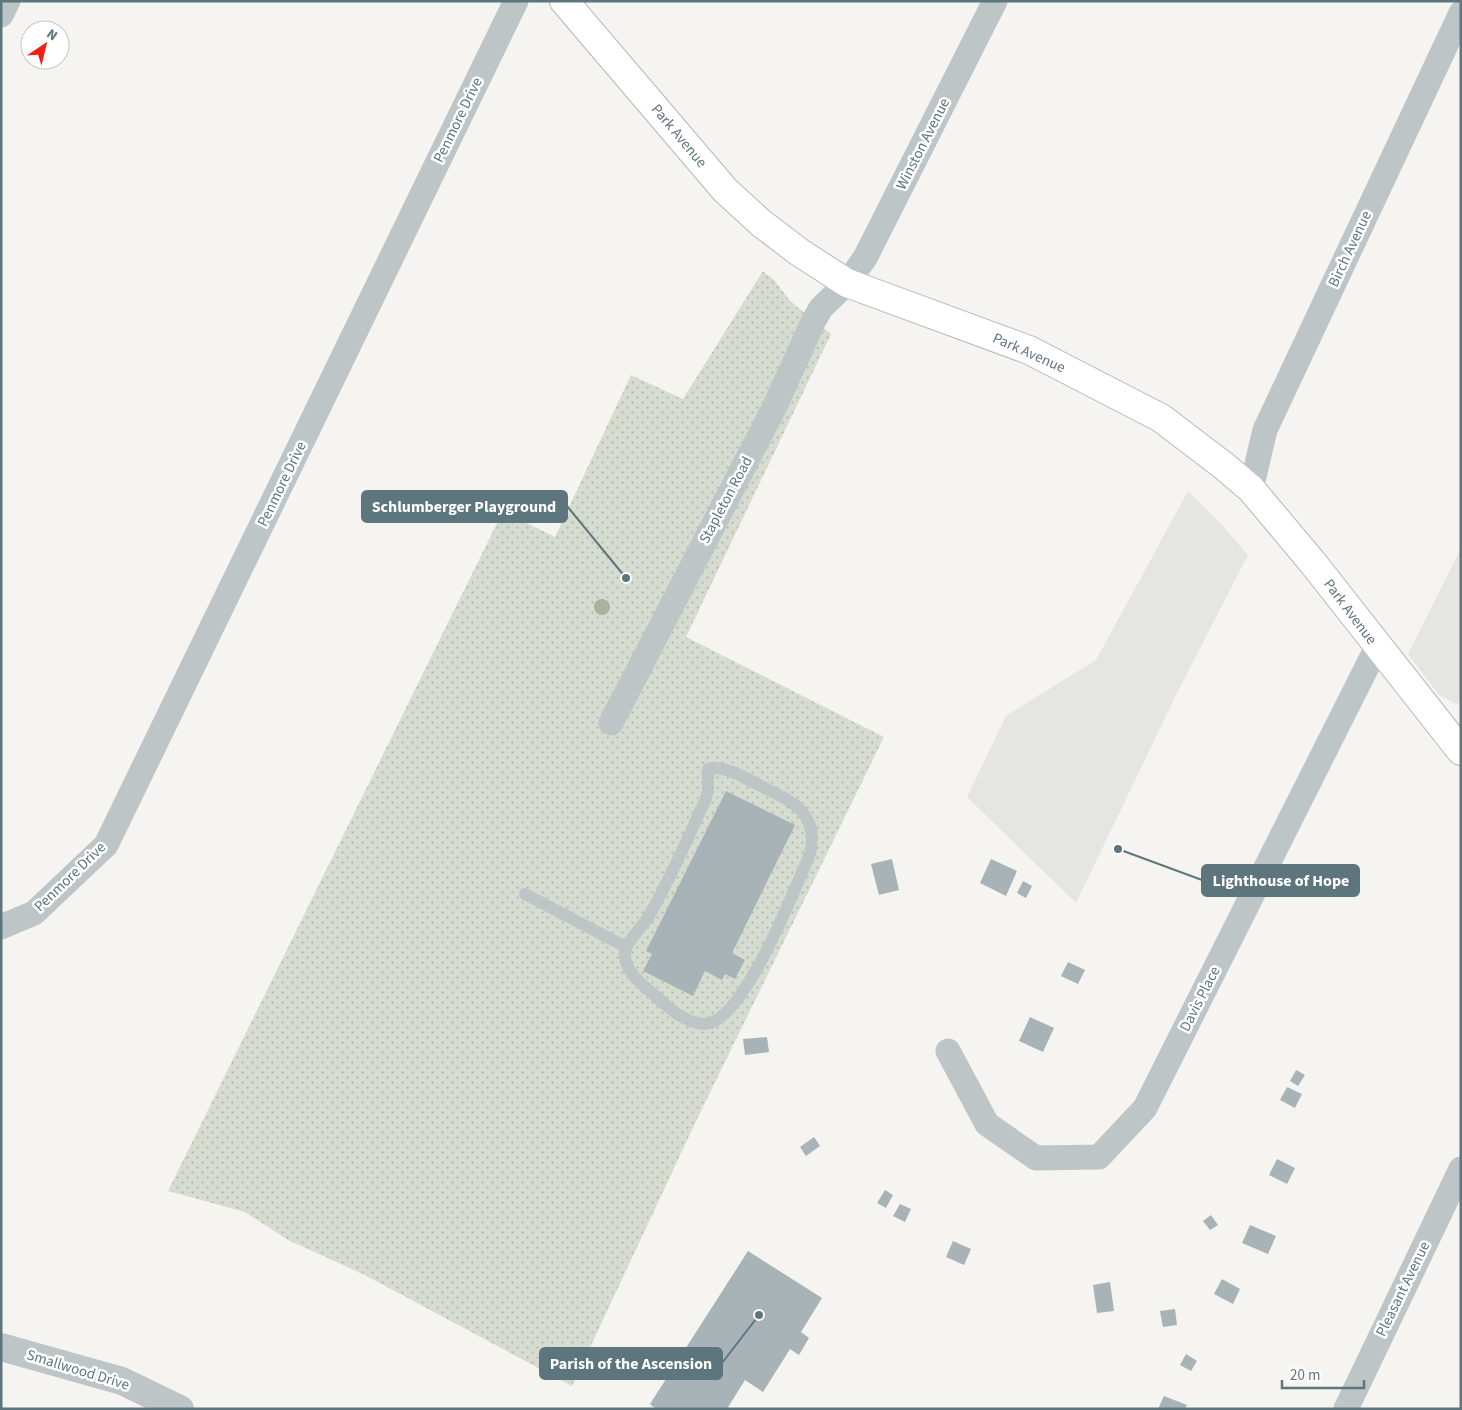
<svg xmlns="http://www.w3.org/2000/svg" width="1462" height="1410" font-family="'Source Sans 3',sans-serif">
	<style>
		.built { fill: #e5e5e4 }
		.park { fill: url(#park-dots) }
		.building { fill: #a7b3b6 }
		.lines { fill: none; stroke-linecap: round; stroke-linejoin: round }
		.secondary-casing { stroke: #b1b9bc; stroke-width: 30 }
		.service { stroke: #bec5c7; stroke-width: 12 }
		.minor { stroke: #bec5c7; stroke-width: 25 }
		.tertiary { stroke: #bec5c7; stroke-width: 28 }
		.secondary { stroke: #fff; stroke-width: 28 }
		.tree { fill: #a9b1a1 }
		.labels { text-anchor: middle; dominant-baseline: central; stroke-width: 5; stroke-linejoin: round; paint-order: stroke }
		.street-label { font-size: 15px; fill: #5d767e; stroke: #fff }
		.leader { fill: none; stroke: #5d767e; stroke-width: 2 }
		.callout-dot { fill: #5d767e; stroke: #fff; stroke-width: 2 }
		.callout { fill: #5d767e; stroke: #5d767e; stroke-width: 2 }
		.callout-label { font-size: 16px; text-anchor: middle; font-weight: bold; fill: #fff }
	</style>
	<defs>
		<pattern id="park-dots" width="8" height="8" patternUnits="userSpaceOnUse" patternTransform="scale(1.25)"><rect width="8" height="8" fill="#d7dcd1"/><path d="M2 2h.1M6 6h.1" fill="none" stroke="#b2b7af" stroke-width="1.8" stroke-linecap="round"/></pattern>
	</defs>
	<rect width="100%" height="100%" fill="#f5f4f0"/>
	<!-- built -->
	<g class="built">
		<path d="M1188,491L1225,528L1248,555L1177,693L1076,903L967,797L1006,716L1096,660Z"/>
		<path d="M1461,548V703L1456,704L1439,695L1408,654Z"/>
	</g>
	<!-- park -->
	<path class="park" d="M763,271L775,281L791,302L831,334L686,637L884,737L698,1117L572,1386L363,1274L288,1240L245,1212L168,1191L503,511L555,537L631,375L683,399Z"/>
	<!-- building -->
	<g class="building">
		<path d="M726,791L795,825L732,953L745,960L735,979L725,974L722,980L705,971L693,996L643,971L652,954L646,951Z"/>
		<path d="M892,859L899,890L879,895L871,864Z"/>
		<path d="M991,859L1017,871L1006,896L980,883Z"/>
		<path d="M1023,881L1032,886L1026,898L1017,893Z"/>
		<path d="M1068,962L1085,970L1078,984L1061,976Z"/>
		<path d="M1030,1017L1054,1028L1043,1052L1019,1041Z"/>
		<path d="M767,1037L769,1052L745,1055L743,1039Z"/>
		<path d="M1296,1070L1305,1075L1298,1086L1290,1081Z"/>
		<path d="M1287,1087L1302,1094L1295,1108L1280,1100Z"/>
		<path d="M814,1137L820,1146L806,1156L800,1147Z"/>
		<path d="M1277,1159L1295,1168L1287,1184L1269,1175Z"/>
		<path d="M885,1190L893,1195L886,1208L877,1203Z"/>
		<path d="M900,1204L911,1209L905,1222L893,1216Z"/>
		<path d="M1211,1215L1218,1225L1210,1230L1203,1221Z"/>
		<path d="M1250,1225L1276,1236L1268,1254L1242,1243Z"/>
		<path d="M953,1241L971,1249L964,1265L946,1257Z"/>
		<path d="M748,1251L822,1298L801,1332L809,1338L799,1355L790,1349L763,1392L745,1380L727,1409H656L650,1404Z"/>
		<path d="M1222,1279L1240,1289L1233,1304L1214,1294Z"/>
		<path d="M1110,1282L1114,1311L1097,1313L1093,1285Z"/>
		<path d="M1175,1309L1177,1325L1163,1327L1160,1311Z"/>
		<path d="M1186,1354L1197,1361L1191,1371L1180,1365Z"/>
		<path d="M1164,1396L1187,1405L1185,1409H1158Z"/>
	</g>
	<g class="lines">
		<defs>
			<path id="secondary" d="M564,1L725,190L761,223L799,252L847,283L1029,350L1161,418L1224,466L1251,489L1313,563L1461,751"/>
		</defs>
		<!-- secondary casing -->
		<use href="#secondary" class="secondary-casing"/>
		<!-- service -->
		<g class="service">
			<path d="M716,768C732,769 745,778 759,785C791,801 820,812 810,854C795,888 743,1023 705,1024C684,1024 666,1005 651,992C639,982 620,966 626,948C629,939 645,924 650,914C671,878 687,839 705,801L708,791V769Z"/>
			<path d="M525,894L626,947"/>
		</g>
		<!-- minor -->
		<g class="minor">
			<path d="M1,15L8,1"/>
			<path d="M1251,489L1265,430L1461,13"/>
			<path d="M611,723L775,406L813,322L821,308L847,283L865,258L995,1"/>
			<path d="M1,927L34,913L106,845L516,1"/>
			<path d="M948,1051L987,1124L1036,1158L1099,1157L1145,1108L1377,647"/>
			<path d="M1346,1409L1461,1169"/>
		</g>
		<!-- tertiary -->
		<path class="tertiary" d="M1,1347L122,1381L180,1409"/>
		<!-- secondary -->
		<use href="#secondary" class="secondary"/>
	</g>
	<!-- trees -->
	<circle class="tree" cx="602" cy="607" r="8"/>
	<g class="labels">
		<!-- street labels -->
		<g class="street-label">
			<text transform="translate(458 120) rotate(-64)">Penmore Drive</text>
			<text transform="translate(679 136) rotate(50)">Park Avenue</text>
			<text transform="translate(923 144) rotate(-63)">Winston Avenue</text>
			<text transform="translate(1350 249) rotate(-65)">Birch Avenue</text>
			<text transform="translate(1029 353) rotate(24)">Park Avenue</text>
			<text transform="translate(282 484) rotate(-64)">Penmore Drive</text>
			<text transform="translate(726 500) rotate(-62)">Stapleton Road</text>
			<text transform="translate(1350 612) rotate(53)">Park Avenue</text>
			<text transform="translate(70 877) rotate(-44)">Penmore Drive</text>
			<text transform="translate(1200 999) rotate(-63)">Davis Place</text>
			<text transform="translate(1403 1289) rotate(-64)">Pleasant Avenue</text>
			<text transform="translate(78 1370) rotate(17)">Smallwood Drive</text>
		</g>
	</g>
	<!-- callouts -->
	<path class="leader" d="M626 578L567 506M1118 849L1202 880M759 1315L722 1363"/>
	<g class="callout-dot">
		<circle cx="626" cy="578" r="5"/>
		<circle cx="1118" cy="849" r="5"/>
		<circle cx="759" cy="1315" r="5"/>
	</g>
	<g class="callout">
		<rect x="362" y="491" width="205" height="31" rx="5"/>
		<rect x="1202" y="865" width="157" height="31" rx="5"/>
		<rect x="540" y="1348" width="182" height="31" rx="5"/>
	</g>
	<g class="callout-label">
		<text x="464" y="512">Schlumberger Playground</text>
		<text x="1281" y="886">Lighthouse of Hope</text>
		<text x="631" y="1369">Parish of the Ascension</text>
	</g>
	<!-- border -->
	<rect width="1462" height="1410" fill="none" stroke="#5d767e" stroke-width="5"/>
	<!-- north arrow -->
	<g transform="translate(45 45) rotate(35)"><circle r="24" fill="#ffffff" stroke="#bec8cb"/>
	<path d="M0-4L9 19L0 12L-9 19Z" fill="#f11f14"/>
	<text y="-8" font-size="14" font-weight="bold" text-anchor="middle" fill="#5d767e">N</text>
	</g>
	<!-- scale -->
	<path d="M1282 1380v8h82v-8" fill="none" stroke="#5d767e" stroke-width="2.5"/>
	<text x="1290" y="1380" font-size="15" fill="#5d767e" stroke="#ffffff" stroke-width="4" paint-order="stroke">20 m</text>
</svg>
